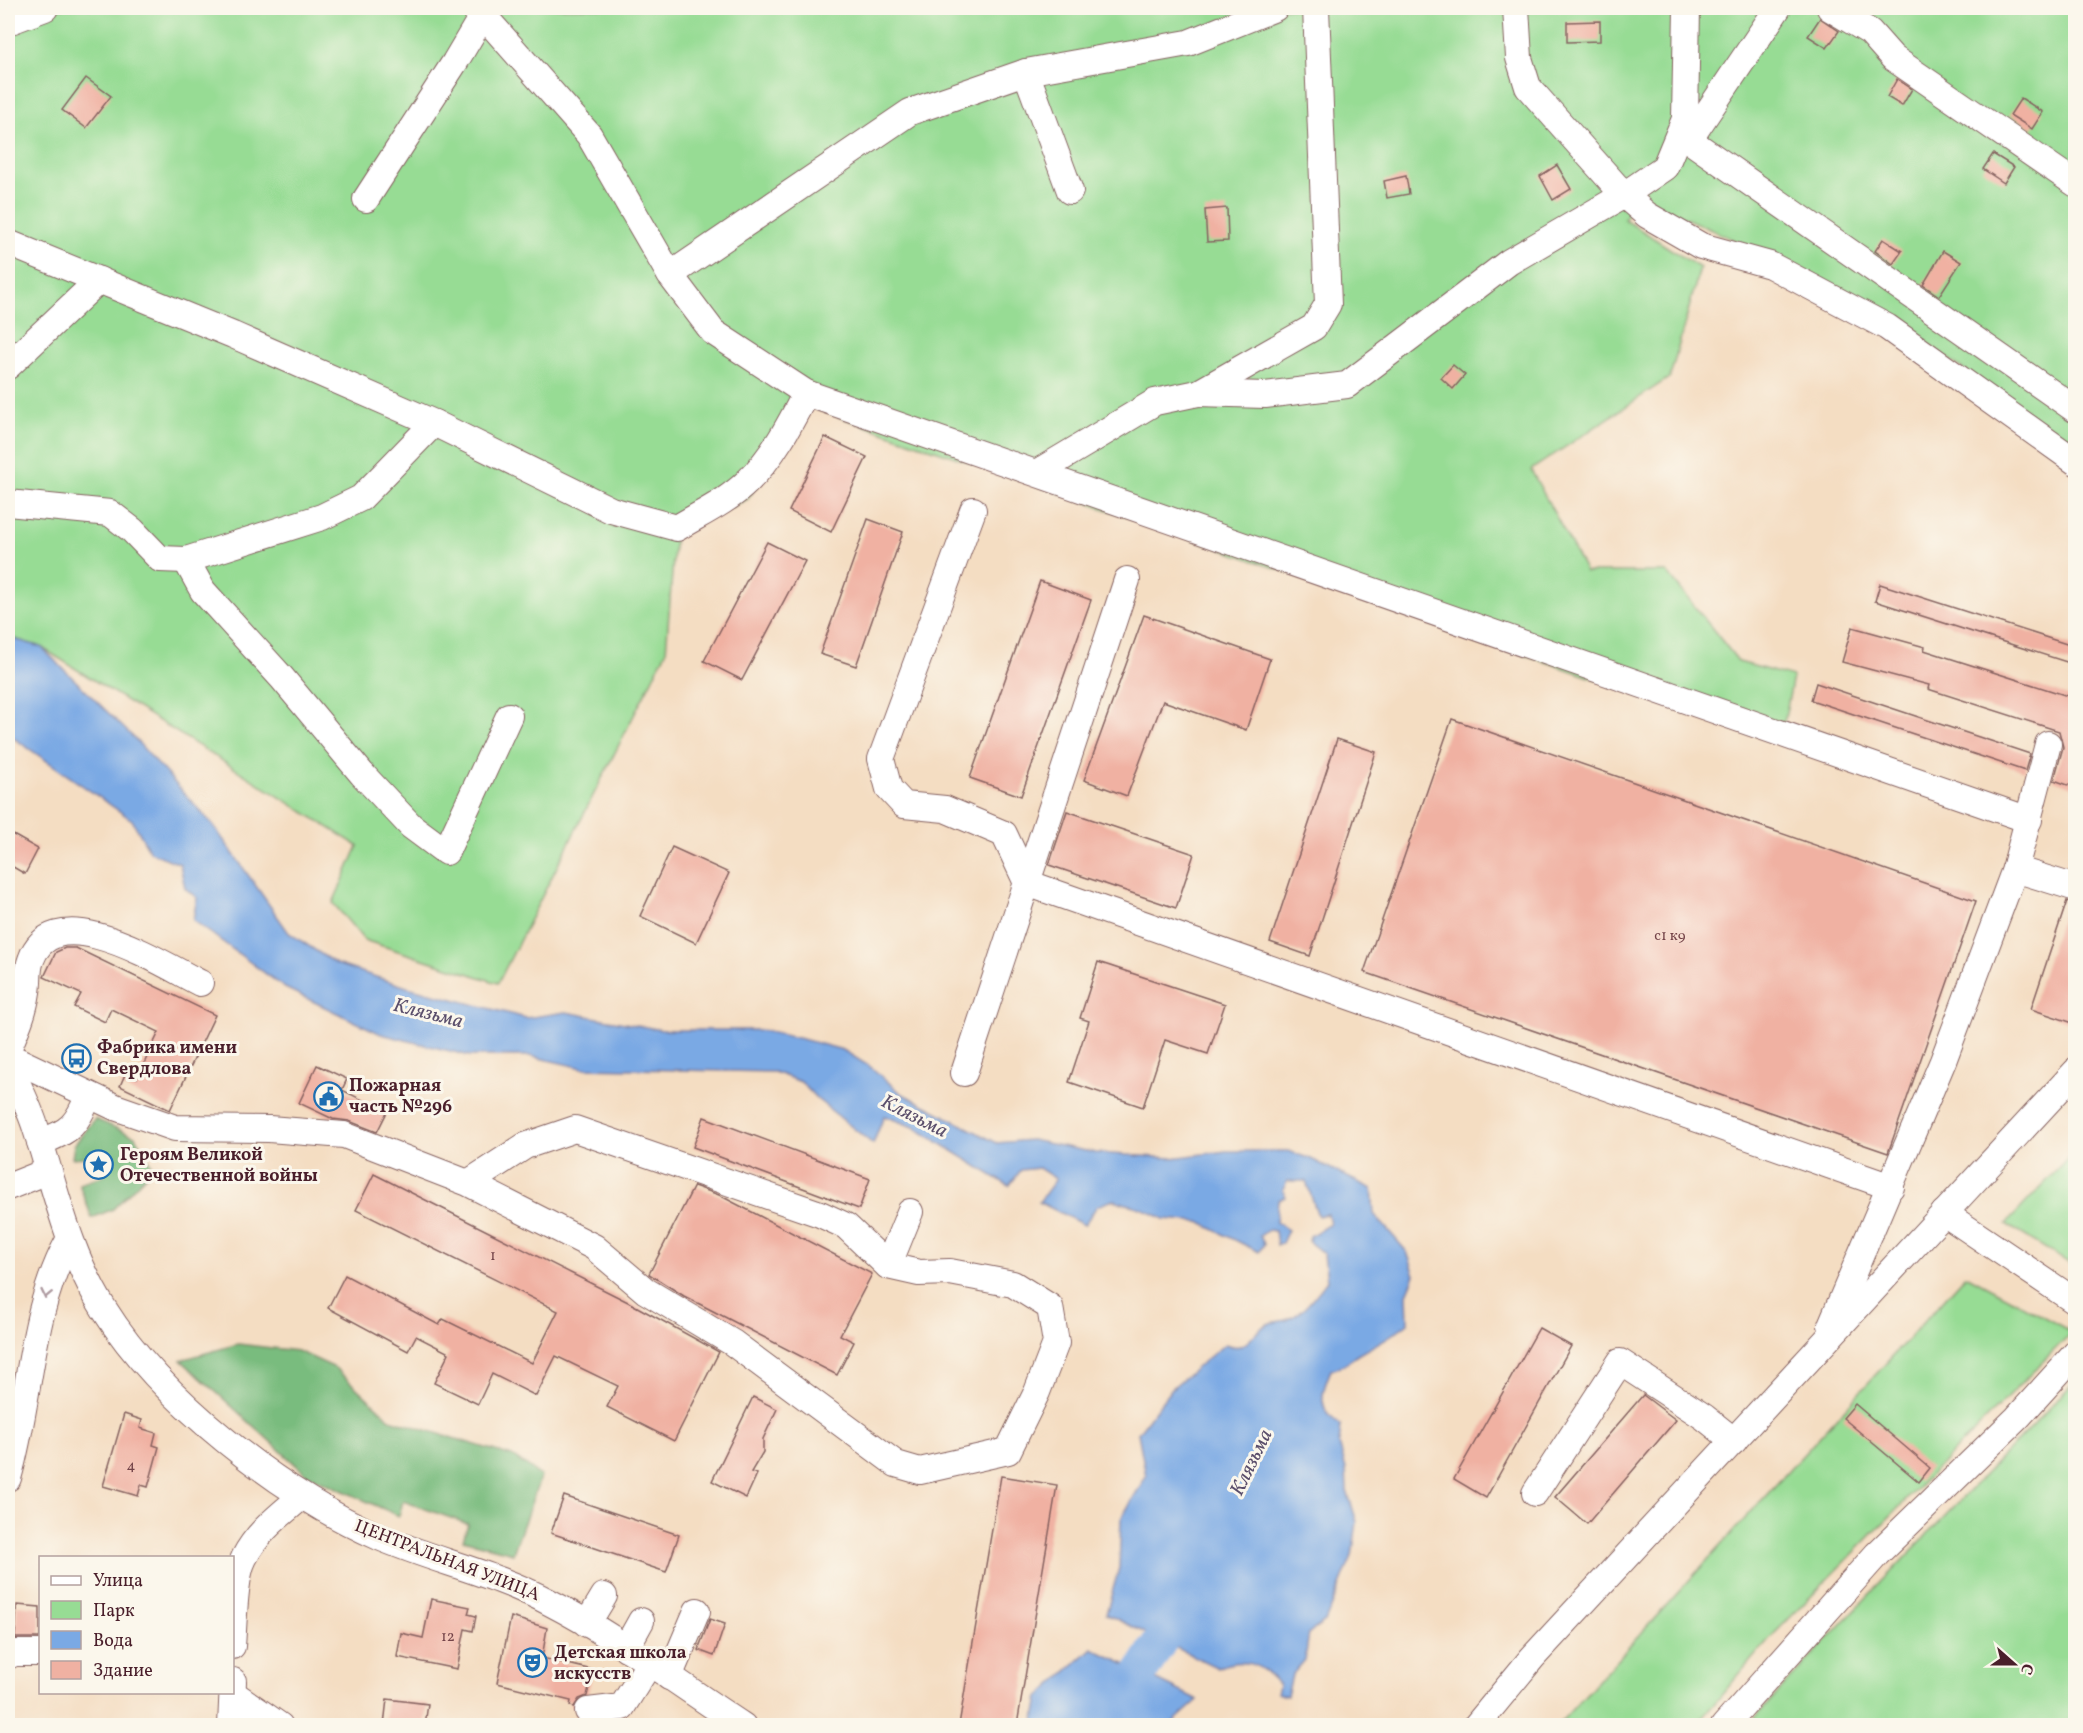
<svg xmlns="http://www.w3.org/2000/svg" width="2083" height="1733" font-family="Vollkorn,serif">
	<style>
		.green { fill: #97dc94; stroke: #707e60; stroke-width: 1.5 }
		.forest { fill: #79bc7e; stroke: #626e54; stroke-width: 1.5 }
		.water { fill: #7aa9e4; stroke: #626488; stroke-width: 1.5 }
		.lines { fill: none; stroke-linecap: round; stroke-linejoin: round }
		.river { stroke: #7aa9e4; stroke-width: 34 }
		.building { fill: #f0b1a2 }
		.minor-casing { stroke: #866260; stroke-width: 28 }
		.minor { stroke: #fff; stroke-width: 26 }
		.oneway { stroke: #ae9aa0 }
		.labels { text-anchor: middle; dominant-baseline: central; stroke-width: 6; stroke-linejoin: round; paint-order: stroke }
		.number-label { font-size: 15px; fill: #744449 }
		.poi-label { font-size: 18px; font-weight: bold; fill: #4a1f2b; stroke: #fbf7ec; text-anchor: start }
		.street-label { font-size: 18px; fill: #4a1f2b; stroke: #fbf7ec }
		.water-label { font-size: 20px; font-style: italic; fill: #5b4f6c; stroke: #fbf7ec }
	</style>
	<rect width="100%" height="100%" fill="#fbf7ec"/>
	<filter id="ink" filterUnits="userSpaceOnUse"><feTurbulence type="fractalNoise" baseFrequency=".0167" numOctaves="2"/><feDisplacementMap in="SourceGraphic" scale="12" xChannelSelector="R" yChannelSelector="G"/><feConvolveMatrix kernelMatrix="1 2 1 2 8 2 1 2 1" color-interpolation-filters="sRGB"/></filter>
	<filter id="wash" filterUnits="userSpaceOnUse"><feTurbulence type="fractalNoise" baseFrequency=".008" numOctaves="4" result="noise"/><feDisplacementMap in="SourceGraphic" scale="24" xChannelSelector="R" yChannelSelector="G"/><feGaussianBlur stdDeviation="1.35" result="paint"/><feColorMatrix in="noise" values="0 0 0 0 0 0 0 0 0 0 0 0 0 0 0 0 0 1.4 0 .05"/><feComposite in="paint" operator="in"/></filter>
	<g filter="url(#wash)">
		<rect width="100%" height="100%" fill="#f4ddc2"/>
		<!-- green -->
		<g class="green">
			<path d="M8,8H2075V449L1862,298L1643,199L1624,219L1700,268L1670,377L1531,470L1586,572H1667L1739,662L1793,677L1780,743L808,406L748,499L675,534L666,652L498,983L364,940L333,903L358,846L41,647L8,637Z"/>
			<path d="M2075,1151V1267L2006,1224Z"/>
			<path d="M1966,1275L2072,1332L1770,1638L1696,1725L1557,1726Z"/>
			<path d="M2075,1381V1725H1748L1866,1598Z"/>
		</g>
		<!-- forest -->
		<g class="forest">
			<path d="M95,1119L135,1136L153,1168L113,1209L92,1218L79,1184L105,1175L100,1156L72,1158L74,1145Z"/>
			<path d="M238,1344L298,1351L335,1368L390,1419L512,1456L541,1476L513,1553L463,1540L468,1524L403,1501L399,1516L306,1474L181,1360Z"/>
		</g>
		<!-- water -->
		<g class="water">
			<path d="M8,637L41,647L134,738L213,825L289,933L336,964L407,987L526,1018L566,1012L662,1030H759L802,1039L843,1050L872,1068L901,1093L997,1143L1031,1140L1096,1153L1172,1158L1226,1151H1288L1311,1159L1372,1189L1374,1214L1407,1252L1415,1275L1407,1294L1408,1323C1392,1336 1377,1344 1359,1354C1349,1360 1343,1367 1331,1370C1320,1395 1317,1408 1341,1426L1339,1444L1346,1469L1347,1491L1357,1522L1352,1556L1325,1622L1309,1633L1305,1660L1292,1675L1287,1696L1277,1693L1279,1685C1262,1664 1243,1656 1218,1668L1106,1614L1119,1568L1121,1519L1146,1476L1138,1433L1172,1388L1225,1344C1250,1354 1250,1332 1268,1324C1273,1321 1281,1322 1286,1320C1302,1315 1317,1294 1327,1281L1324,1254L1309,1242L1310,1236L1330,1224L1328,1214L1318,1216L1306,1181H1287L1283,1190L1285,1197L1278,1200L1276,1222L1288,1230L1282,1243L1277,1245L1275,1231L1268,1230L1260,1236L1264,1244L1259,1252L1199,1222L1164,1219L1141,1208L1113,1200L1097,1206L1084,1225L1039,1202L1056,1179L1039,1168L1021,1170L1009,1186L914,1127L884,1116L873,1144L817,1099L801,1082L774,1072L583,1068L530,1056H470L381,1034L285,988L193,920L197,898L185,888L180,864L150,852L132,820L8,734Z"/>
			<path d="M1092,1648L1198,1700L1170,1725H1034L1039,1697Z"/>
		</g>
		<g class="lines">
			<!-- river -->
			<path class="river" d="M1120,1726L1133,1685L1170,1626L1183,1600"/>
		</g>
		<g id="blocks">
			<!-- building -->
			<g class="building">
				<path d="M1820,18L1839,31L1827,48L1808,36Z"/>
				<path d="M1600,21V41L1567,42V22Z"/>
				<path d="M86,78L111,96L86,128L62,110Z"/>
				<path d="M1897,79L1912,89L1902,106L1887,97Z"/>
				<path d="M2021,98L2043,112L2032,129L2010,115Z"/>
				<path d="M1993,154L2014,167L2004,183L1983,169Z"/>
				<path d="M1557,165L1571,189L1553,200L1540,176Z"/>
				<path d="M1406,176L1409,194L1387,198L1384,181Z"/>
				<path d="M1227,208L1228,241L1207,242L1205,210Z"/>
				<path d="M1883,239L1902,251L1893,264L1875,251Z"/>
				<path d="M1943,251L1961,262L1939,296L1923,285Z"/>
				<path d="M1453,365L1465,375L1453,389L1441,378Z"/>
				<path d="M825,437L867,457L831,532L789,511Z"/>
				<path d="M868,519L903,532L856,666L820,654Z"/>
				<path d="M767,542L805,561L742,680L704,661Z"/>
				<path d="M1040,581L1091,600L1021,796L970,778Z"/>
				<path d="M1880,584L2076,647V665L1875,601Z"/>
				<path d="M1144,615L1270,659L1246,730L1163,701L1127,796L1084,780Z"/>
				<path d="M1852,627L1925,647L1924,650L2071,697L2073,691H2076V788L2054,780L2063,747L2059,731L1928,689L1929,685L1842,662Z"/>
				<path d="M1816,683L2030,754L2025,771L1811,700Z"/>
				<path d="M1452,719L1976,901L1888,1153L1364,972Z"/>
				<path d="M1337,739L1376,752L1310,956L1270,942Z"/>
				<path d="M1067,811L1194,854L1176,908L1049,865Z"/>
				<path d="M8,832L38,849L25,874L8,864Z"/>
				<path d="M672,847L729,873L696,943L640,916Z"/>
				<path d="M2067,901L2076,903V1024L2031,1009Z"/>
				<path d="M65,948H76L215,1015L170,1110L120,1086L126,1072L137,1078L159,1032L111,1009L105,1022L74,1007L81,994L44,977L56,952Z"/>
				<path d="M1098,962L1225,1004L1208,1054L1165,1040L1143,1107L1069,1082L1089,1021L1080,1018Z"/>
				<path d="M317,1065L347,1079L342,1090L387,1112L377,1132L349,1121L333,1119L299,1103Z"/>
				<path d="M704,1117L870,1179L859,1209L693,1147Z"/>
				<path d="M374,1174L630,1303L719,1352L674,1441L607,1407L618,1386L556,1356L536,1396L492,1374L478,1404L434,1383L449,1353L416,1336L408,1351L328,1308L345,1275L439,1325L443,1319L532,1363L558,1311L356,1210Z"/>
				<path d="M694,1186L719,1195L872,1274L840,1335L854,1342L837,1375L684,1296L649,1274Z"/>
				<path d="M1539,1328L1571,1346L1486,1498L1454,1479Z"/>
				<path d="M1643,1395L1676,1420L1587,1524L1555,1497Z"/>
				<path d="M753,1397L777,1409L763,1439V1452L751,1472L757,1474L746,1498L712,1481Z"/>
				<path d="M1855,1404L1930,1468L1919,1482L1843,1418Z"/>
				<path d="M124,1414L142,1420L140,1428L156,1433L153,1445L159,1447L148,1487L141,1485L138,1496L103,1486Z"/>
				<path d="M1001,1476L1057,1485L1017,1725H959Z"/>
				<path d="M564,1496L679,1535L666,1572L551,1533Z"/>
				<path d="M431,1599L470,1607L468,1614L476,1616L473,1631L465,1629L457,1669L397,1657L401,1633L423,1638Z"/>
				<path d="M17,1605L40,1607V1638H15Z"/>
				<path d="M511,1617L547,1628L542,1658L593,1670L587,1696L579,1699L574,1707L570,1706L571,1701L497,1683Z"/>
				<path d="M710,1619L725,1624L714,1656L698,1650Z"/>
				<path d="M387,1699L428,1704L425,1725H384Z"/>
			</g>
		</g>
	</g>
	<g filter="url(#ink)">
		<use href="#blocks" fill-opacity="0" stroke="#866260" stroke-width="1.5"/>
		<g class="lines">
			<defs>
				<g id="minor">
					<path d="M1516,8L1519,58L1528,87L1624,195L1647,215L1701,246L1770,265L1887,327L2076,462"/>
					<path d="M1778,8L1689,140L2076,410"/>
					<path d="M1830,8L1870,32L1893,58L2076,184"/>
					<path d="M483,15L589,135L670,275L713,332L806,393L2029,820"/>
					<path d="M8,22L45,8"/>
					<path d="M1026,72L1070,191"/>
					<path d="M366,199L455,62L487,8"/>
					<path d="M8,243L233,335L434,423"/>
					<path d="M670,275L910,112L1026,72L1188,43L1275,8"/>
					<path d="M8,366L99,280"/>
					<path d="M1198,393L1265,395L1347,385L1509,262L1624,195L1665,167L1685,119L1687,8"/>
					<path d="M1038,472L1155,402L1198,393L1314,327L1328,304L1316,8"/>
					<path d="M8,503L110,513L132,530L160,559L186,560L322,517L361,498L434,423L611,510L677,528C700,514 728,501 747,482C773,457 790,424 806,393"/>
					<path d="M973,510L881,759L889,789L904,805L945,809L1004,834L1027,883L1891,1187"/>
					<path d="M186,560L203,591L282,678L362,774L411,826L446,852L509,716"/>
					<path d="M2048,744L2015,869L2076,888"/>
					<path d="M8,1049C16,1030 24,1013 27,992C29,982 27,970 31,960C54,894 162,964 200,983"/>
					<path d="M8,1056L115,1107L175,1128L269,1129L344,1135L468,1183L594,1247L646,1291L733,1343L896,1464L920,1471L1008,1451L1037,1392L1056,1343L1050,1307L1013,1284L950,1272L919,1273L888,1266L846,1226L820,1214L575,1129L525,1146L468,1183"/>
					<path d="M8,1062C17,1084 29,1106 36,1129C56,1191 69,1254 104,1309C161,1400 281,1494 379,1537C435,1561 494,1573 549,1602C617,1637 679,1684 743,1726"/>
					<path d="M964,1073L1127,580"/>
					<path d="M40,1142C71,1132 77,1124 89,1095"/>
					<path d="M8,1187L48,1171"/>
					<path d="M1944,1213L2076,1302"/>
					<path d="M888,1266L910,1212"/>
					<path d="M1831,1325L1943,1061L2015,869"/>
					<path d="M8,1478C31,1400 29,1312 69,1240"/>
					<path d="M1535,1493L1620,1362L1704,1417L1734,1441"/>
					<path d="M587,1624L604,1596"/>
					<path d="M232,1646C234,1623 234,1577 244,1558C257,1532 280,1515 301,1497"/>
					<path d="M626,1648L641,1621"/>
					<path d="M8,1656L14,1653H40"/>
					<path d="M669,1677L697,1611"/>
					<path d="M234,1694L280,1726"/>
					<path d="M588,1711L622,1707L649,1664"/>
					<path d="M231,1726L233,1681"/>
					<path d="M1476,1726L1532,1658L2076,1071"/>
					<path d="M1724,1726L1877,1554L2017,1418L2076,1353"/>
				</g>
			</defs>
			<!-- minor casing -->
			<use href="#minor" class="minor-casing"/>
			<!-- minor -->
			<use href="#minor" class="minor"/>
		</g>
		<!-- one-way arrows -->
		<defs><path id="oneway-chevron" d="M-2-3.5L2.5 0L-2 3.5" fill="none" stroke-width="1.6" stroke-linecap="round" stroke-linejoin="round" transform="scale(1.5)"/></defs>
		<use class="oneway" href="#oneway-chevron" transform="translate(46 1294) rotate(102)"/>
	</g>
	<!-- icons -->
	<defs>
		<symbol id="bus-ring" viewBox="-11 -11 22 22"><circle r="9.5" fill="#fbf7ec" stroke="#1f6fb2" stroke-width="1.5"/><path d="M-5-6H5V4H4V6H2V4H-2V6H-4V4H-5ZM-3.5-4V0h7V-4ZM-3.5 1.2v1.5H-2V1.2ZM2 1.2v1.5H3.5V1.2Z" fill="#1f6fb2"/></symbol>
		<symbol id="civic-ring" viewBox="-11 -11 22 22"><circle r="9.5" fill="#fbf7ec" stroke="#1f6fb2" stroke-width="1.5"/><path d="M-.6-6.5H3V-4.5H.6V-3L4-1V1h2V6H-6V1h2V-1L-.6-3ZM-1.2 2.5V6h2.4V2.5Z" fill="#1f6fb2"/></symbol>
		<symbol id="sight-ring" viewBox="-11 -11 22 22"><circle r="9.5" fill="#fbf7ec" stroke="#1f6fb2" stroke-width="1.5"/><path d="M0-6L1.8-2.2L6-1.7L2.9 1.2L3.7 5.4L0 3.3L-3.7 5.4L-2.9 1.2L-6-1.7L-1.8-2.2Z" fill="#1f6fb2"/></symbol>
		<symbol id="theatre-ring" viewBox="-11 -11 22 22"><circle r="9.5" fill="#fbf7ec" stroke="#1f6fb2" stroke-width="1.5"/><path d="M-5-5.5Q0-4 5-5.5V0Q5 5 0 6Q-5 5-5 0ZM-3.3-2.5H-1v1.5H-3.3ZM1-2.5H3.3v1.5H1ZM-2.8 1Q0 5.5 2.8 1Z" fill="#1f6fb2"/></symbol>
	</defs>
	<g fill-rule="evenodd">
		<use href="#bus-ring" x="60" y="1042" width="33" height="33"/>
		<use href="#civic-ring" x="312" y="1080" width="33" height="33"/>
		<use href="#sight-ring" x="82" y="1148" width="33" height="33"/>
		<use href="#theatre-ring" x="516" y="1646" width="33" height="33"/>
	</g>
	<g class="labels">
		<!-- number labels -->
		<g class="number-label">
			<text x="1670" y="936">с1 к9</text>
			<text x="493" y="1256">1</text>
			<text x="131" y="1466">4</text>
			<text x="448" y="1637">12</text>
		</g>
		<!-- poi labels -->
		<g class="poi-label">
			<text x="97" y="1048">Фабрика имени<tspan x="97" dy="21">Свердлова</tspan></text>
			<text x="349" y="1086">Пожарная<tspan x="349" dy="21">часть №296</tspan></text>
			<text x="120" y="1155">Героям Великой<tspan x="120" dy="21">Отечественной войны</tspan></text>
			<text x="554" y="1653">Детская школа<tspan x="554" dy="21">искусств</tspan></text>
		</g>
		<!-- street labels -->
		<g class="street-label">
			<text transform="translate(447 1561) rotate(21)">ЦЕНТРАЛЬНАЯ УЛИЦА</text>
		</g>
		<!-- water labels -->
		<g class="water-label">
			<text transform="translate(428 1014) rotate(14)">Клязьма</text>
			<text transform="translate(914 1117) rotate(27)">Клязьма</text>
			<text transform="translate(1252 1463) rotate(-64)">Клязьма</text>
		</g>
	</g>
	<!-- margin -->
	<rect width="2083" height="1733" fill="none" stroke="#fbf7ec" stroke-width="30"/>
	<!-- legend -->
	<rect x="39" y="1556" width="195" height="138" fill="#fbf7ec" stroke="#b4a19f" stroke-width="1.5"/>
	<rect x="51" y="1576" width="30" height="9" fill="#ffffff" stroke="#b4a19f" stroke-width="1.5"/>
	<text x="93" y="1586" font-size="18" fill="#4a1f2b">Улица</text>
	<rect x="51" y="1601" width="30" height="18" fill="#97dc94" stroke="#b4a19f" stroke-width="1.5"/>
	<text x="93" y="1616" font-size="18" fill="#4a1f2b">Парк</text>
	<rect x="51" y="1631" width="30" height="18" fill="#7aa9e4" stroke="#b4a19f" stroke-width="1.5"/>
	<text x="93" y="1646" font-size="18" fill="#4a1f2b">Вода</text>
	<rect x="51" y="1661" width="30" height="18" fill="#f0b1a2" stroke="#b4a19f" stroke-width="1.5"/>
	<text x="93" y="1676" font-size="18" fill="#4a1f2b">Здание</text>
	<!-- north arrow -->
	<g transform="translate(2014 1664) rotate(111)" stroke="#fbf7ec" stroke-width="4.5" paint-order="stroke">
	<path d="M0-4.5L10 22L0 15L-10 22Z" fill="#4a1f2b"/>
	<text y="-9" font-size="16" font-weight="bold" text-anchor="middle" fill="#4a1f2b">С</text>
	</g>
</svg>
